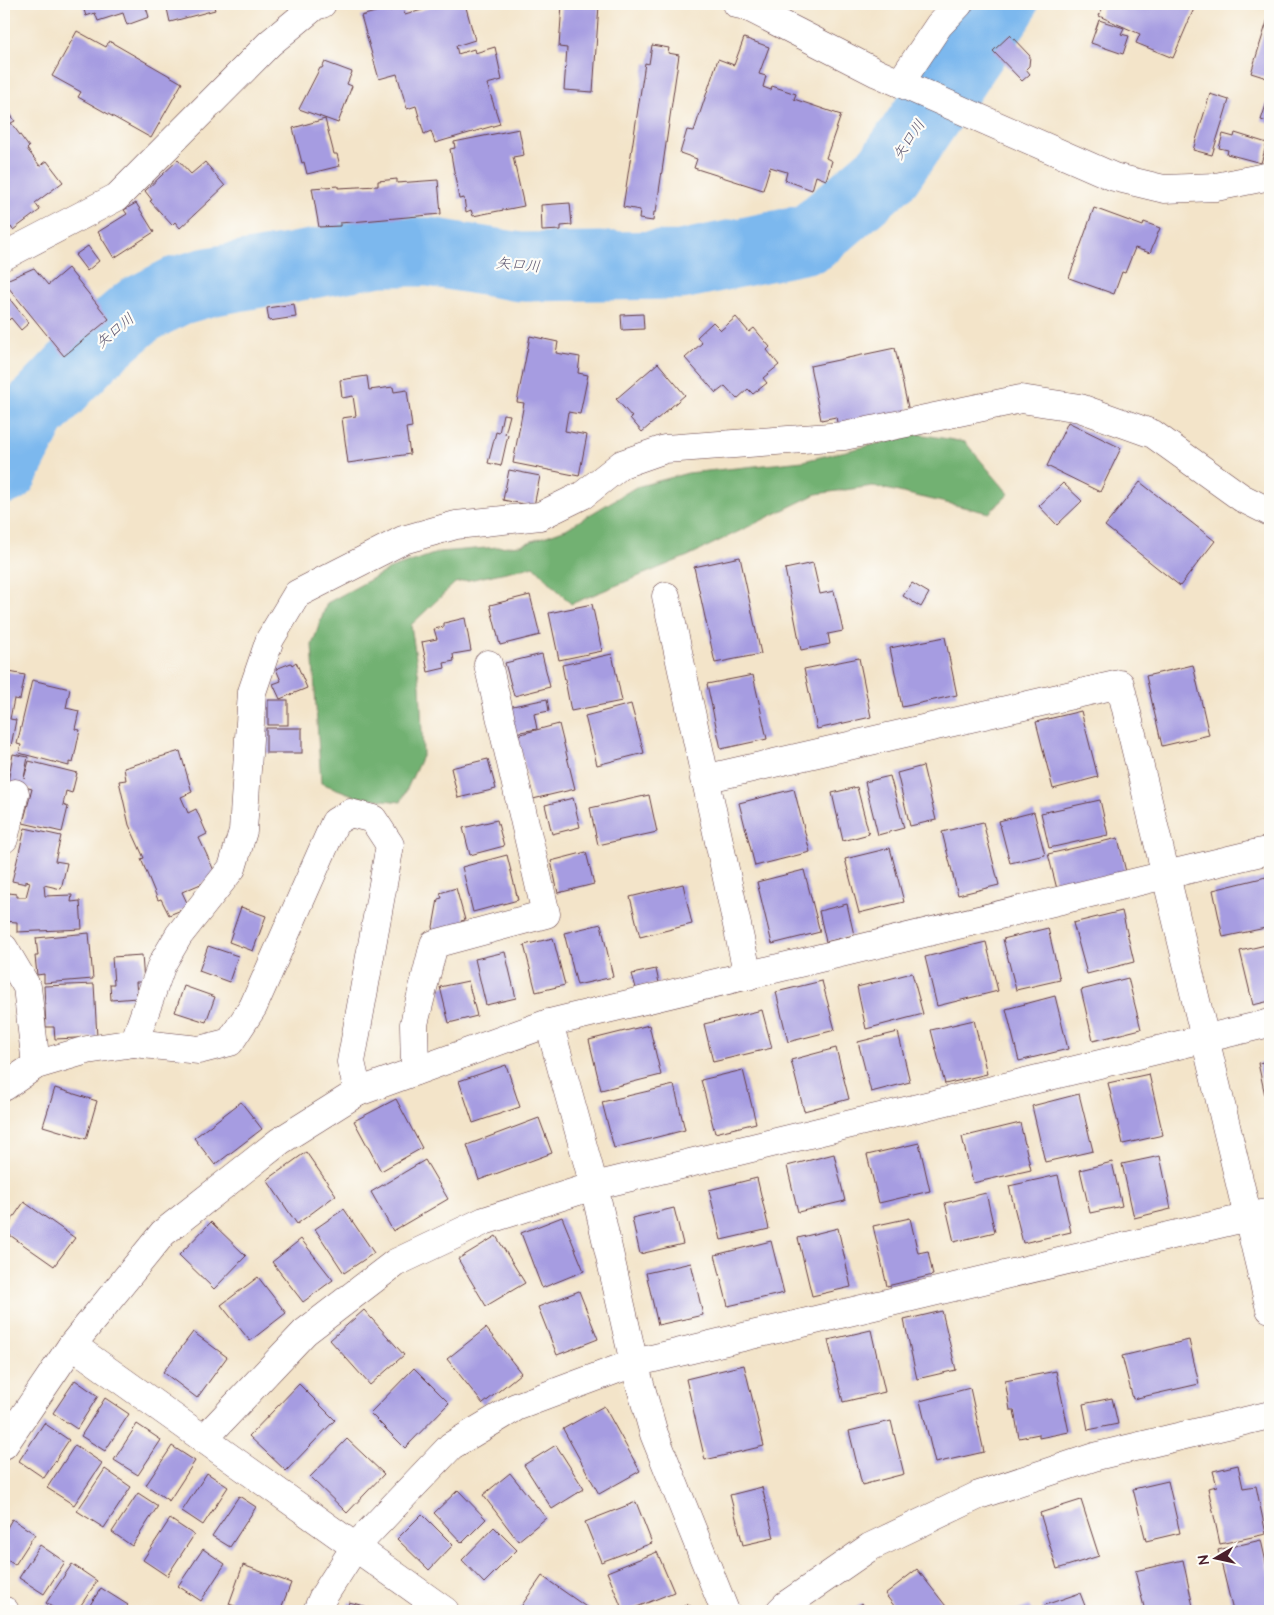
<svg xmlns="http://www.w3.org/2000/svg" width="1274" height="1615" font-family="'Architects Daughter','Klee One',sans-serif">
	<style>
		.forest { fill: #72b172; stroke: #5e684e }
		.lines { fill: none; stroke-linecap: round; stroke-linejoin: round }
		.river { stroke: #7cb8ee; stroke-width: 69 }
		.building { fill: #a69ce1 }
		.minor-casing { stroke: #633d43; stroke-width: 29 }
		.tertiary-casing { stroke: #633d43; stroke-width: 29 }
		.minor { stroke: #fff; stroke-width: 28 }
		.tertiary { stroke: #fff; stroke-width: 28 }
		.labels { text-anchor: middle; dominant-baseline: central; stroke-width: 4.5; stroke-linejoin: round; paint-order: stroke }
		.water-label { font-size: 15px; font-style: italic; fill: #5c556f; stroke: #fdfcf7 }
	</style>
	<rect width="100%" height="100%" fill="#fdfcf7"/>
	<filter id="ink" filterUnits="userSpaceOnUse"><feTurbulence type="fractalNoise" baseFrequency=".02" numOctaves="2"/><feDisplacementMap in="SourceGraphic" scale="10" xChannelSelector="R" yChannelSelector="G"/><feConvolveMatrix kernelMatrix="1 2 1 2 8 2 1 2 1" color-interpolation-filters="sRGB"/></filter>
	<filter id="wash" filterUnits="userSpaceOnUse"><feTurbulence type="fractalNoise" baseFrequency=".0096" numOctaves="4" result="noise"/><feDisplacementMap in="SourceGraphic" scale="20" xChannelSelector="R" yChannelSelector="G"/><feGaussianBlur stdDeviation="1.12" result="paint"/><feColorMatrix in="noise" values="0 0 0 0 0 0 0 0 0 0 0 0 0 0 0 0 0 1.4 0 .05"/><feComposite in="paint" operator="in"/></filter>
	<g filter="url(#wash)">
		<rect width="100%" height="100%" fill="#f3e4c9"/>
		<!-- forest -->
		<path class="forest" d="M919,434L965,442L1009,494L989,513L873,486L816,494L688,556L571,604L534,566L455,583L411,625L420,685L423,754L401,802L358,797L321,783L312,645L327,603L390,569L440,552L521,545L566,529L636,487L688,473L803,461Z"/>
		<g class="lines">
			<!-- river -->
			<path class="river" d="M4,470L33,413L95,348L138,311L177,291L208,282L380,252H429L520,267L681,265L811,238L888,172L1003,4"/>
		</g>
		<g id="blocks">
			<!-- building -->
			<g class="building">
				<path d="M82,4H145L149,17L127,25L123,13L98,21L95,13L86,16Z"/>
				<path d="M166,4H213L215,10L170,22Z"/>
				<path d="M442,4H465L475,40L456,46L458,54L474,49L475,53L495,47L502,80L487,84L500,124L435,143L431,131L424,134L416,106L407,109L397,74L379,79L361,16L389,8L390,11L402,7L405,15Z"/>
				<path d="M562,4L599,5L593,92L564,90L567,48L559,47Z"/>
				<path d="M1104,4H1196L1173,58L1136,43L1140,34L1099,16Z"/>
				<path d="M1270,12V79L1251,73Z"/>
				<path d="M1099,20L1124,28L1121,34L1129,36L1123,54L1091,43Z"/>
				<path d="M77,31L106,47L109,41L182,83L151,138L78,97L81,92L52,76Z"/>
				<path d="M1010,35L1030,56L1029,66L1026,69L1030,74L1022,81L993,51Z"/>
				<path d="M744,38L769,47L759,74L766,76L763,87L771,90L772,86L796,94L794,99L841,115L826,158L832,161L826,180L816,176L812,190L785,180L787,172L770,167L763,190L694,168L697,159L680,153L687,130L694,131L718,59L734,65Z"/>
				<path d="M652,45L669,48L668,53L679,55L656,212H654L653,221L639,219L640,210L623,207L645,63L649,64Z"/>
				<path d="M325,62L352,72L347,84L352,86L338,123L299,109L320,68H322Z"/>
				<path d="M1270,93V123L1261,120Z"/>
				<path d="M1210,94L1229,100L1212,155L1193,150Z"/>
				<path d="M4,105L15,121L11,123L29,147L27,149L40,166L47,161L63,182L35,203L40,210L13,230L11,227L8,229L4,224Z"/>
				<path d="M325,119L334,154H337L340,166L307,174L304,162L302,163L293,128Z"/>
				<path d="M519,129L524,155L513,157L524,206L473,216L471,210L466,212L464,198L459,199L450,149L455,148L454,142Z"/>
				<path d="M1235,133L1267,143L1261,163L1227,154L1228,150L1219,148L1223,134L1234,137Z"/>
				<path d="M178,160L191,174L205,162L225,186L180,228L175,222L172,225L150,201L152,200L145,191Z"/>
				<path d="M397,179V183L438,180L441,214L340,223V226L319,227L312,188L338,186V188L378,186V181Z"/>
				<path d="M136,203L154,232L114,258L98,232L127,214L124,210Z"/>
				<path d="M570,203L572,225L561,226V230L542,231L541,205Z"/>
				<path d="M1094,208L1143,226L1144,222L1160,228L1150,253L1135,248L1125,273L1122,272L1114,294L1069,278Z"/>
				<path d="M88,246L99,261L87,271L75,255Z"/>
				<path d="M34,268L48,285L68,268L109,319L64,356L4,282V281Z"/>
				<path d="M4,292L29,323L21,330L11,318L9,320L4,313Z"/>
				<path d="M294,304L296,317L269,321L267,308Z"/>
				<path d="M643,314L644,329L622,330L621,315Z"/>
				<path d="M736,317L749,332L754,328L770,347L767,350L779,365L763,378L767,383L753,394L748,389L737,399L725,386L716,393L685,358L702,343L697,337L713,322L721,330Z"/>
				<path d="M530,336L558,342L556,353L580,357L578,373L588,375L580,414L568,412L565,431L587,435L579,476L513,463L524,403L517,402Z"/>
				<path d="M895,348L909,412L838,428L836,417L821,420L810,366Z"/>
				<path d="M658,363L685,395L642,432L630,418L632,417L616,399Z"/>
				<path d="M367,376L369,390L393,387L394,392L407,390L412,427L406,428L410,454L348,463L342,418L356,416L353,396L342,398L340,380Z"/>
				<path d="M503,414L510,415L505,434L508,435L501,466L488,463L496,432L499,433Z"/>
				<path d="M1068,422L1121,448L1100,492L1047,466Z"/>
				<path d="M509,470L540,476L534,506L503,500Z"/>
				<path d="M1140,482L1215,541L1180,586L1105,526Z"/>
				<path d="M1063,483L1082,501L1057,525L1039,506Z"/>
				<path d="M740,557L761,654L715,663L694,567Z"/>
				<path d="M813,563L820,594L834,591L843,631L828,634L830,644L801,650L785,569Z"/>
				<path d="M912,583L929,593L921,607L903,596Z"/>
				<path d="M530,595L540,635L500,645L490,605Z"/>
				<path d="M592,604L602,651L559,660L549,613Z"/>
				<path d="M465,618L471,651L453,654L454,661L444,663L445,668L428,672L422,642L437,639L434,629L444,627V623Z"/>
				<path d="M945,637L957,695L902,707L890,648Z"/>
				<path d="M542,654L550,687L514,696L505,663Z"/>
				<path d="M612,654L622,701L571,711L562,665Z"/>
				<path d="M859,658L871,717L817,729L804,669Z"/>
				<path d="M296,662L307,688L280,699L273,684L281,681L276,669L291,663L292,665Z"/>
				<path d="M1193,665L1209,735L1162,746L1146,676Z"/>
				<path d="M4,671L25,675L20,700L14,699L10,719L16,720L11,746L4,744Z"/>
				<path d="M753,675L767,739L721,749L707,684Z"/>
				<path d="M32,680L70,689L66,708L79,711L75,729L80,730L73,763L69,762V766L19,753L21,745L17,744Z"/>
				<path d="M547,699L549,711L534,714L537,729L509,734L503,708Z"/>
				<rect x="268" y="700" width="20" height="25"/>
				<path d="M631,704L644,753L597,765L585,716Z"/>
				<path d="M1081,711L1098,777L1053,789L1036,722Z"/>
				<path d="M559,724L575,789L533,799L517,735Z"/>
				<rect x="266" y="728" width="36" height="25"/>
				<path d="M180,751L192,792L181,797L188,813L196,809L207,834L199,838L217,877L182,892L189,907L169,915L161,899L158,900L141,859L144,858L129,825L119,781L126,780L124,768Z"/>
				<path d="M13,754L28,757L24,778L29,761L77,773L72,793L66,791L63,805L68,807L62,832L23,823L32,789L8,782Z"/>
				<path d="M488,759L496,789L458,798L451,768Z"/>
				<path d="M923,766L936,820L910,826L897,773Z"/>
				<path d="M890,776L904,828L878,835L865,782Z"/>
				<path d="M857,787L869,834L843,841L832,793Z"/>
				<path d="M794,789L810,852L755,866L739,803Z"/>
				<path d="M649,795L657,832L598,845L590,808Z"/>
				<path d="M573,798L580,827L552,834L545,805Z"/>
				<path d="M1100,800L1108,835L1049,848L1041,813Z"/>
				<path d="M1034,812L1045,855L1010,863L999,821Z"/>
				<path d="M497,820L504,846L470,855L463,828Z"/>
				<path d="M983,822L999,885L958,895L942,832Z"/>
				<path d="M25,828L61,836L55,861L67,863L61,889L44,885L45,896L72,895L71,902L80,901L82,929L17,932V922L4,921L9,893L17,894V897H26L30,882L26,881V884L12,881Z"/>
				<path d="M1118,838L1126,872L1057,889L1048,854Z"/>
				<path d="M890,848L904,902L859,913L845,859Z"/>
				<path d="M586,852L594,884L558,893L551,861Z"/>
				<path d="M507,855L518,900L473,912L462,867Z"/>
				<path d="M804,870L820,932L772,944L757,882Z"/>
				<path d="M1266,877L1270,895V927L1223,937L1213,890Z"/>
				<path d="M683,884L692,924L640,937L630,897Z"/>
				<path d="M456,888L465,920L461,921L465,933L437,941L433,927L438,899L442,898L440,893Z"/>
				<path d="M847,904L854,935L826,942L819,911Z"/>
				<path d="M241,907L266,916L253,951L229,942Z"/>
				<path d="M1122,911L1134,962L1087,974L1073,923Z"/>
				<path d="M601,924L613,977L577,985L564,933Z"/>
				<path d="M1048,928L1060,980L1016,990L1003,939Z"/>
				<path d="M89,933L93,979L44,983V974L37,975L35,956H38L36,938Z"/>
				<path d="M553,938L565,985L536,992L524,945Z"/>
				<path d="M986,942L998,991L937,1006L925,957Z"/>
				<path d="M1270,944V1001L1253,1005L1240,951Z"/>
				<path d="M208,946L238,956L229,982L199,971Z"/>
				<path d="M505,952L516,998L486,1005L475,959Z"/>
				<path d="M142,955L144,982H136L137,998L111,1000L110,984H114L112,957Z"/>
				<path d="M656,969L659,983L636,988L632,974Z"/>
				<path d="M912,973L923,1014L866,1029L857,987Z"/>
				<path d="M1128,978L1141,1029L1093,1041L1081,990Z"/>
				<path d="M468,981L477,1016L449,1023L440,987Z"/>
				<path d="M822,981L835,1030L788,1042L776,992Z"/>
				<path d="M94,984L97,1037L55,1039L54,1027H46L44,986Z"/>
				<path d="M184,986L215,997L206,1022L175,1012Z"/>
				<path d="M1055,996L1068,1049L1019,1061L1006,1009Z"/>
				<path d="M762,1010L772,1048L713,1062L704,1024Z"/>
				<path d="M974,1020L987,1074L945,1084L931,1030Z"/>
				<path d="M649,1025L661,1075L601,1090L589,1040Z"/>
				<path d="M898,1032L910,1082L871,1092L858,1042Z"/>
				<path d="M836,1048L849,1099L804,1111L791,1060Z"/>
				<path d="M1270,1061V1114H1269L1258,1063Z"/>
				<path d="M506,1065L520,1107L473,1123L459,1081Z"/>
				<path d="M743,1070L756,1123L715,1133L701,1080Z"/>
				<path d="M1149,1074L1163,1135L1123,1144L1108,1083Z"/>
				<path d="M674,1085L685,1130L614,1148L602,1102Z"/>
				<path d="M55,1088L97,1101L86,1139L43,1126Z"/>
				<path d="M1079,1094L1093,1151L1045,1162L1032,1106Z"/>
				<path d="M396,1099L422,1148L381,1171L354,1121Z"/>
				<path d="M241,1102L262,1129L215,1165L194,1138Z"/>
				<path d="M539,1118L552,1153L479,1180L467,1145Z"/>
				<path d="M1020,1123L1031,1170L973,1183L962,1137Z"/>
				<path d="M919,1143L930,1191L879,1203L867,1155Z"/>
				<path d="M306,1152L336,1195L297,1224L267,1180Z"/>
				<path d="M834,1154L845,1201L798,1212L787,1166Z"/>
				<path d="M1160,1156L1171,1209L1134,1218L1122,1164Z"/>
				<path d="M425,1160L448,1199L393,1231L371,1192Z"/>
				<path d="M1112,1162L1122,1206L1090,1213L1080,1170Z"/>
				<path d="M1058,1175L1071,1232L1023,1243L1009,1186Z"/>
				<path d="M757,1178L769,1229L721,1240L709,1190Z"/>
				<path d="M986,1193L995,1232L954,1242L945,1203Z"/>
				<path d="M24,1202L75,1238L54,1266L4,1231Z"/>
				<path d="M674,1208L683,1244L640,1254L632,1218Z"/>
				<path d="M344,1209L374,1253L344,1273L315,1229Z"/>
				<path d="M562,1217L584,1271L542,1288L521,1233Z"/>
				<path d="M910,1218L918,1253L928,1251L933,1275L887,1286L873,1226Z"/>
				<path d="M211,1222L246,1256L214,1289L179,1255Z"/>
				<path d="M838,1228L851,1287L812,1296L798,1238Z"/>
				<path d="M496,1236L525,1283L486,1306L458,1259Z"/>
				<path d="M301,1239L333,1280L303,1302L272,1262Z"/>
				<path d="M771,1241L784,1293L728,1306L715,1255Z"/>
				<path d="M691,1263L703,1315L658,1325L646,1273Z"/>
				<path d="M258,1277L286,1313L250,1341L221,1305Z"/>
				<path d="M579,1291L598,1339L557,1355L538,1307Z"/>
				<path d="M364,1310L404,1355L370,1385L330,1340Z"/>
				<path d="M942,1311L956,1370L917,1379L904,1320Z"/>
				<path d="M486,1328L521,1373L483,1404L447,1359Z"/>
				<path d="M871,1330L885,1392L843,1402L828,1340Z"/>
				<path d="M193,1332L227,1357L197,1398L163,1372Z"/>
				<path d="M1189,1340L1199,1384L1133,1399L1122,1356Z"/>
				<path d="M744,1365L764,1446L705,1460L686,1379Z"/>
				<path d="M414,1368L449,1403L405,1448L370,1413Z"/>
				<path d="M1056,1371L1069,1432L1039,1438V1434L1019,1438L1014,1410H1010L1005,1381Z"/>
				<path d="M75,1380L98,1396L77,1429L53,1413Z"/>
				<path d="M299,1384L335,1420L286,1471L249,1436Z"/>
				<path d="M970,1388L984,1452L935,1463L920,1401Z"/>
				<path d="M105,1398L129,1414L105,1451L81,1436Z"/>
				<path d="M1112,1398L1118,1424L1088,1430L1083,1404Z"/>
				<path d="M604,1406L640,1471L599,1494L563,1429Z"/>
				<path d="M891,1421L904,1474L862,1485L849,1431Z"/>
				<path d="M44,1423L69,1440L44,1478L19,1461Z"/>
				<path d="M137,1424L161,1440L138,1475L114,1460Z"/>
				<path d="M347,1439L384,1474L347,1513L310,1477Z"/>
				<path d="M75,1445L102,1463L74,1505L47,1488Z"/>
				<path d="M556,1445L584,1489L552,1509L524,1465Z"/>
				<path d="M172,1446L195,1461L169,1501L146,1485Z"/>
				<path d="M1238,1465L1243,1488L1256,1486L1266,1534L1220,1544L1208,1488L1217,1486L1213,1471Z"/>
				<path d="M105,1469L131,1487L104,1528L77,1511Z"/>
				<path d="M207,1473L228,1487L203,1525L182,1511Z"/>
				<path d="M510,1473L546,1518L518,1541L483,1495Z"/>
				<path d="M1168,1481L1180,1533L1146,1541L1133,1489Z"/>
				<path d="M762,1487L774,1538L743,1545L730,1495Z"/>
				<path d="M458,1490L486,1519L462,1543L434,1513Z"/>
				<path d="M138,1493L158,1506L132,1546L112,1532Z"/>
				<path d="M239,1496L256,1507L230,1547L212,1536Z"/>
				<path d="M1081,1500L1099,1556L1057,1569L1040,1513Z"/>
				<path d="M636,1502L652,1543L601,1562L585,1522Z"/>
				<path d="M422,1514L453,1545L429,1570L397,1539Z"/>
				<path d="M12,1519L35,1534L15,1565L4,1558V1533Z"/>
				<path d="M170,1519L194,1535L167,1576L143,1560Z"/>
				<path d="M494,1527L517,1550L484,1583L462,1560Z"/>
				<path d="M1261,1540L1270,1580V1611H1233L1218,1550Z"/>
				<path d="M40,1545L65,1562L44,1594L19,1578Z"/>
				<path d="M203,1549L225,1564L201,1601L178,1586Z"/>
				<path d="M657,1552L674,1592L627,1611H623L607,1572Z"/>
				<path d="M1183,1560L1194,1611H1145L1135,1571Z"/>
				<path d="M72,1564L97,1581L77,1611H58L46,1603Z"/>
				<path d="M243,1565L291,1583L280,1611H249L229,1604Z"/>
				<path d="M917,1569L949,1610L948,1611H898L885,1594Z"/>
				<path d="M542,1576L592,1611H518Z"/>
				<path d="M101,1588L128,1605L123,1611H86Z"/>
				<path d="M1080,1593L1087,1611H1044L1042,1606Z"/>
				<path d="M349,1602L383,1611H347Z"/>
				<path d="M687,1603L696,1611H679Z"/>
				<path d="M862,1603L868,1611H852Z"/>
				<path d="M1029,1606L1032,1611H1016Z"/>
			</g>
		</g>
	</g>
	<g filter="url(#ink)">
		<use href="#blocks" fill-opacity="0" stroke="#633d43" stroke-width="1"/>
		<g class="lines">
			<defs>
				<g id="minor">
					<path d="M737,4L746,6L877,73L1114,177L1164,189L1216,187L1270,176"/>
					<path d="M900,83L939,25L959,4"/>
					<path d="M4,256L117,197L270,43L315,6L322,4"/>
					<path d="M666,596L748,976"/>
					<path d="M704,779L1120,684L1270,1309"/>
					<path d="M4,839L15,793"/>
					<path d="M4,948L27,987L36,1065"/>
					<path d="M549,1023L594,1186L634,1363L654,1434L725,1611"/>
					<path d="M134,1043L162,964L179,935L232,868L243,831L252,692L270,639L297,594L403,540L456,525L540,516L583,495L622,464L665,449L844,436L1021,399L1080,408L1153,434L1242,498L1270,512"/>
					<path d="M415,1071L414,1024L434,944L546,914L488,664"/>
					<path d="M4,1087L36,1065L87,1050L134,1043L199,1050L230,1042L253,1007L335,822L350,813L373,819L390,845L351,1062L358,1092"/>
					<path d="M72,1345L445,1611"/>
					<path d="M204,1439L305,1332L395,1263L484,1221L594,1186L1270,1023"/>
					<path d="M4,1445L72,1345L163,1233L280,1141L358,1092L549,1023L1270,850"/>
					<path d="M4,1611H5"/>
					<path d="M317,1611L323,1597L355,1547L451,1446L516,1407L634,1363L1270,1212"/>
				</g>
				<path id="tertiary" d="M780,1611L786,1605L870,1547L979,1495L1097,1456L1270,1415"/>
			</defs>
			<!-- minor casing -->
			<use href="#minor" class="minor-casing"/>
			<!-- tertiary casing -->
			<use href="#tertiary" class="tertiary-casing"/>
			<!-- minor -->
			<use href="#minor" class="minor"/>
			<!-- tertiary -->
			<use href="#tertiary" class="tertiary"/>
		</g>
	</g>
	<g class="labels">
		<!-- water labels -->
		<g class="water-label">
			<text transform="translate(909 140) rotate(-56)">矢口川</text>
			<text transform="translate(518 265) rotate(5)">矢口川</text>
			<text transform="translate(115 331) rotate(-40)">矢口川</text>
		</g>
	</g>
	<!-- margin -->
	<rect width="1274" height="1615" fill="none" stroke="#fdfcf7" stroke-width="20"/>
	<!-- north arrow -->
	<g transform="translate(1216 1558) rotate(261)" stroke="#fdfcf7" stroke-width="4" paint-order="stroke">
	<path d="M0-4L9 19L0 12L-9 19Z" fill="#4a1f2b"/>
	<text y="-8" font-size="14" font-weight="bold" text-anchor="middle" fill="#4a1f2b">N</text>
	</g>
</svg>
